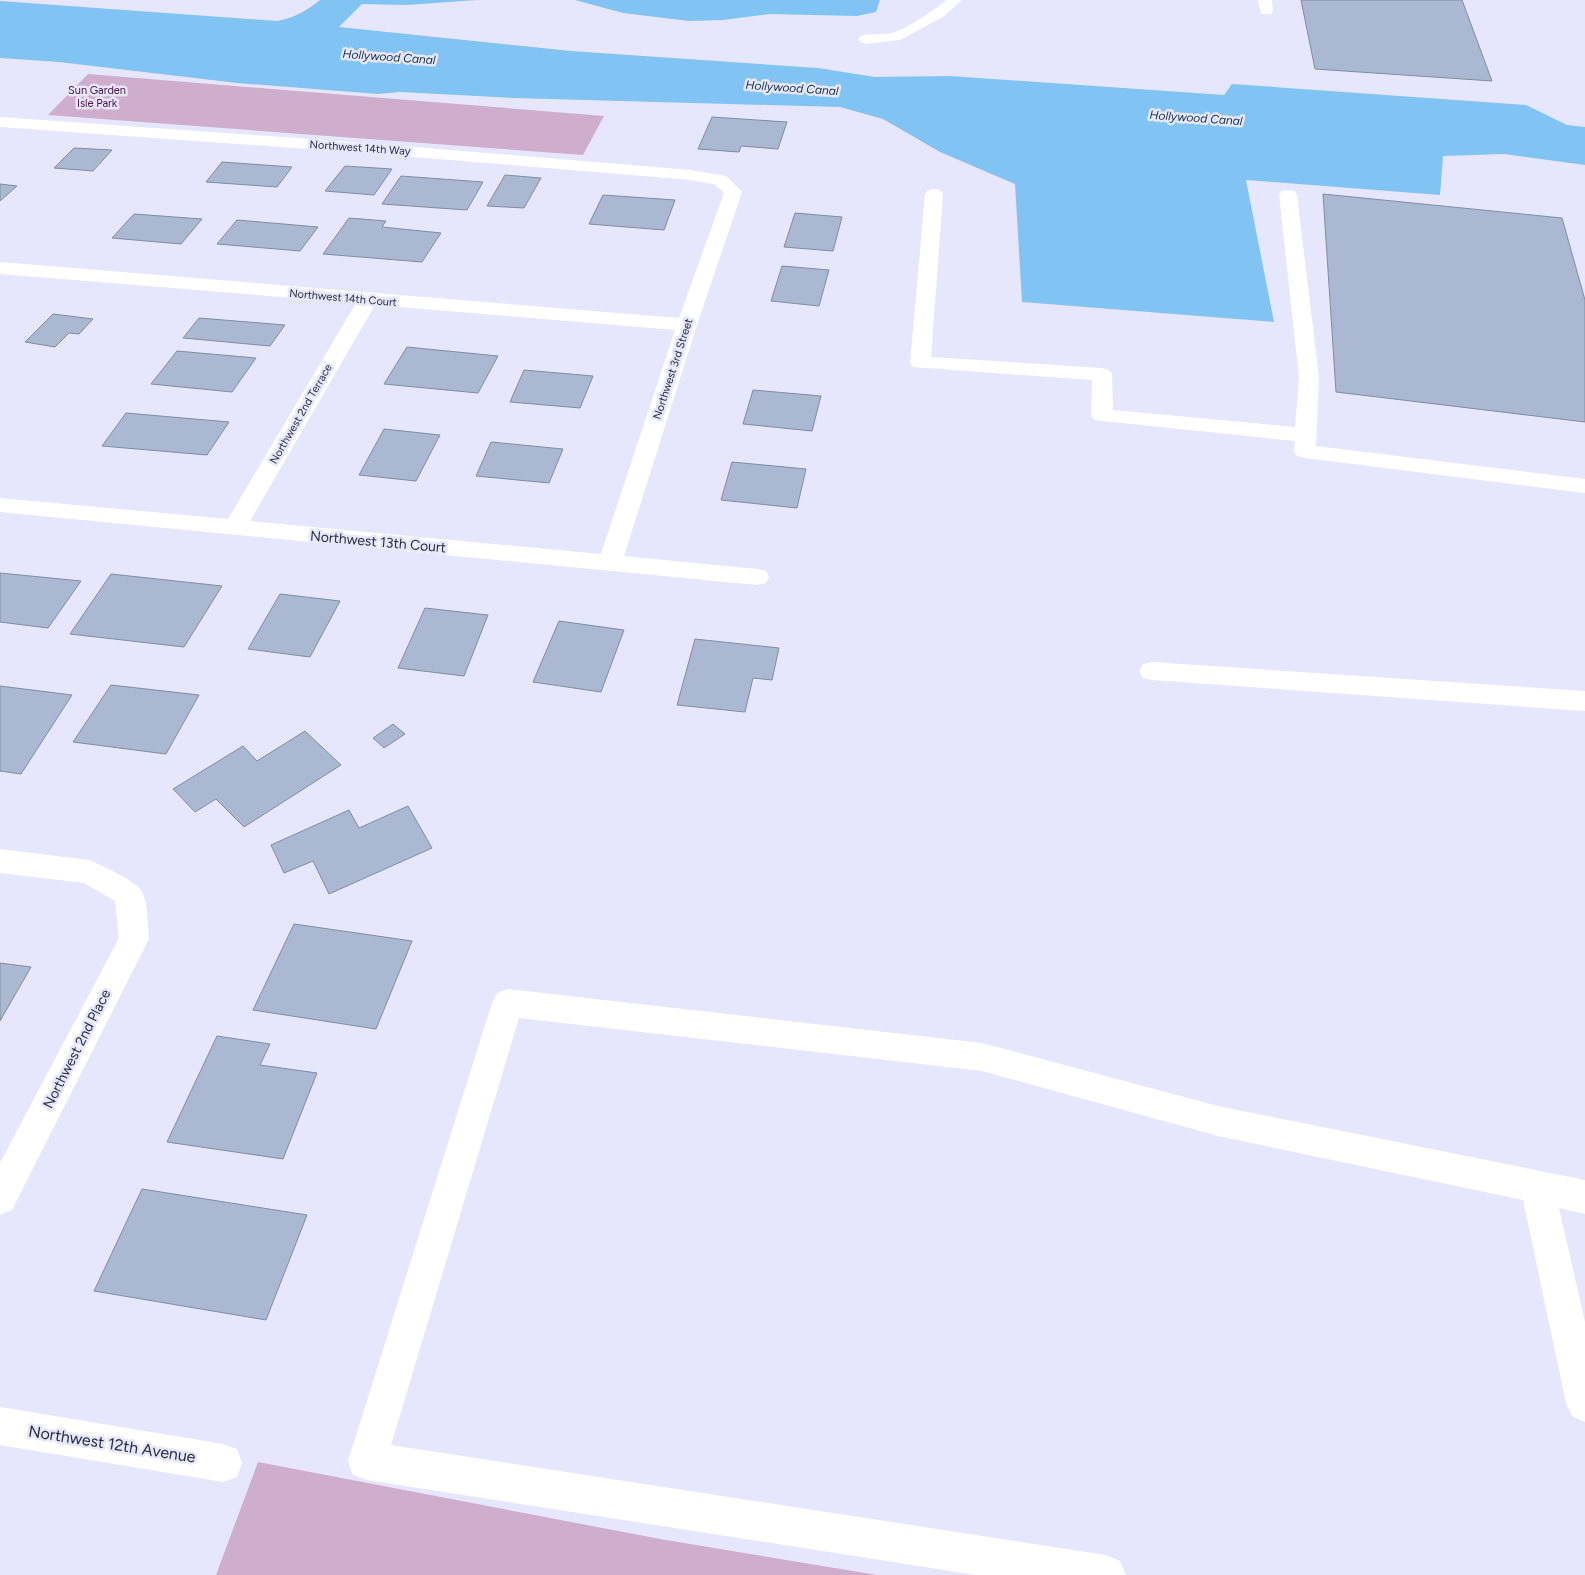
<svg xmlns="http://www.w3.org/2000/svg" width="1585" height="1575" font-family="Figtree,sans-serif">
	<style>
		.green { fill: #cfadcc }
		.water { fill: #81c3f3 }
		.building { fill: #abb8d1; stroke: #7f8ca4 }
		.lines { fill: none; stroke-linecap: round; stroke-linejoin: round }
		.minor { fill: #fff; fill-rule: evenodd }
		.labels { text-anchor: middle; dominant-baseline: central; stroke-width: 5; stroke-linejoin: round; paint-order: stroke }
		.far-park-label { font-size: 11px; fill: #520f51; stroke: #e6e7fe }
		.far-street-label { font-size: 11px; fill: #2c2d37; stroke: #e6e7fe }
		.far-water-label { font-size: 12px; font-style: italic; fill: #122f43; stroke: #e6e7fe }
		.street-label { font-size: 14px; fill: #2c2d37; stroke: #e6e7fe }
		.near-street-label { font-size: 16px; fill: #2c2d37; stroke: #e6e7fe }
	</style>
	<rect width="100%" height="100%" fill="#e6e7fe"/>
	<!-- green -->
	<g class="green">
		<path d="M88,74L604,116L583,155L48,115Z"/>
		<path d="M258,1462L660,1539L877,1575H216Z"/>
	</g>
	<!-- water -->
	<g class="water">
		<path d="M320,0H477L407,5L362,4L339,27L571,51L818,68L875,77L950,76L1224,95L1232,84L1526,105L1567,125L1585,127V165L1504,154L1443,156L1440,195L1246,180L1274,322L1022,302L1015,184L940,152L883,119L840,107L514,98L400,92L378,94L237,83L59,62L0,58V1L277,21C294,18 306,11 320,0Z"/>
		<path d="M575,0H880L876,12L857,16L770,14L723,20L689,21L623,13Z"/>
	</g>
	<!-- building -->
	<g class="building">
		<path d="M1301,0H1462L1492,81L1315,69Z"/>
		<path d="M712,117L787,122L778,149L741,146L739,152L698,149Z"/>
		<path d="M74,148L112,150L93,171L54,168Z"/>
		<path d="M222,162L292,167L277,187L206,182Z"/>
		<path d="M345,166L392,169L374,195L325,191Z"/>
		<path d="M505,175L541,178L524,208L487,206Z"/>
		<path d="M401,176L483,182L467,210L382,204Z"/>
		<path d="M0,184L17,186L0,201Z"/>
		<path d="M1323,194L1562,218L1585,300V422L1336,392Z"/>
		<path d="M603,195L675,200L664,230L589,224Z"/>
		<path d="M795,213L842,217L833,251L784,247Z"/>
		<path d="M134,214L202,219L181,244L112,238Z"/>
		<path d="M349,218L386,221L382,227L441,233L422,262L323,254Z"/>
		<path d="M237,220L318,227L300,251L217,244Z"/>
		<path d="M782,266L829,270L819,306L771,301Z"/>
		<path d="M53,314L93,319L79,334L69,333L55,347L25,342Z"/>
		<path d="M199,318L285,325L270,346L183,338Z"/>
		<path d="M407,347L498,356L478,393L384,384Z"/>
		<path d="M177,351L256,358L232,392L151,384Z"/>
		<path d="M524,370L593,376L580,408L510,402Z"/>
		<path d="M753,390L821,396L812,431L743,424Z"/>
		<path d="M126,413L229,422L207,455L102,446Z"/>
		<path d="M384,429L440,435L416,481L359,475Z"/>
		<path d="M491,442L563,449L549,483L476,476Z"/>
		<path d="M732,462L806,469L797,508L721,500Z"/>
		<path d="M0,573L81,581L48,628L0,622Z"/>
		<path d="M111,574L222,586L184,647L70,634Z"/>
		<path d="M280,594L340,601L310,657L248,649Z"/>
		<path d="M425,608L488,615L464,676L398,668Z"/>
		<path d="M559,621L624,630L601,692L533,682Z"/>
		<path d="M695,639L779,648L772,680L753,678L745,712L677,705Z"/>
		<path d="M111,685L199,695L166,754L73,742Z"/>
		<path d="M0,686L72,695L21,774L0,771Z"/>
		<path d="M393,724L405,734L384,748L373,738Z"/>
		<path d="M305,731L341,765L244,827L216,799L195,812L173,789L243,746L257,761Z"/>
		<path d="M408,806L432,848L329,894L313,861L284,873L271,845L349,810L359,828Z"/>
		<path d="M294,924L412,941L376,1029L253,1010Z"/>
		<path d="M0,963L31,967L0,1021Z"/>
		<path d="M217,1036L270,1044L260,1065L317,1073L283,1159L167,1142Z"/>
		<path d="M142,1189L307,1215L266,1320L94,1291Z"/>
	</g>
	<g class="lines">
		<!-- minor -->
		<g class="minor">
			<path d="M946,0H962L943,17L900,40L866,44L861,42L858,39L861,36C871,33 882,35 892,33C908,28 933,11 946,0Z"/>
			<path d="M1258,0H1272L1273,11L1271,14H1261Z"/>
			<path d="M0,117L366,143L690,170L726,176L742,192L697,325L624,556L757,569L766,571L769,577L766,583L757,585L0,512V498L228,519L356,303L0,274V262L679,318L724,193L714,184L690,180L366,153L0,127ZM375,305L675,330L601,554L250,521Z"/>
			<path d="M934,189L940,190L943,194L931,357L1102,368L1109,370L1112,374L1113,410L1295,427L1299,377L1279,195L1282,191L1288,190L1294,191L1297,195L1319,377L1316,446L1585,479V493L1305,458L1297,456L1294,451L1295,441L1102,421L1094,420L1091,415L1092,380L913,367L910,363L925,194L928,190Z"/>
			<path d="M1152,662L1585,691V711L1152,680L1143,678L1139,671L1143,664Z"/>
			<path d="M0,849L89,860C99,864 135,881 140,889C149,901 147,924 149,939L12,1210L0,1215V1163L119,938L115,901L84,883L0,873Z"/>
			<path d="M508,989L982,1043L1218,1106L1585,1180V1214L1559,1208L1585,1322V1422L1572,1416L1566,1403L1523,1200L1218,1136L982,1071L519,1018L391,1445L1106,1555L1120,1561L1126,1575H976L367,1480L353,1475L348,1461L492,1003L497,993Z"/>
			<path d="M0,1407L223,1444L237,1449L242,1463L237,1477L223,1482L0,1445Z"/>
		</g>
	</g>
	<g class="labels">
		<!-- far-park labels -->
		<g class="far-park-label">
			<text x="97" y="90">Sun Garden<tspan x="97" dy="13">Isle Park</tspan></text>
		</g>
		<!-- far-street labels -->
		<g class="far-street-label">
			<text transform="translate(360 148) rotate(4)">Northwest 14th Way</text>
			<text transform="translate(343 298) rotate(5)">Northwest 14th Court</text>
			<text transform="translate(673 369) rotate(-72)">Northwest 3rd Street</text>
			<text transform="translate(301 414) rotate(-60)">Northwest 2nd Terrace</text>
		</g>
		<!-- far-water labels -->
		<g class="far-water-label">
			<text transform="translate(389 57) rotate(4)">Hollywood Canal</text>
			<text transform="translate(792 88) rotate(4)">Hollywood Canal</text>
			<text transform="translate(1196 118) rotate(4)">Hollywood Canal</text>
		</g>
		<!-- street labels -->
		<g class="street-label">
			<text transform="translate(378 542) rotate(5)">Northwest 13th Court</text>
			<text transform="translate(77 1049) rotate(-63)">Northwest 2nd Place</text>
		</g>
		<!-- near-street labels -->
		<g class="near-street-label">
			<text transform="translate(112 1444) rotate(9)">Northwest 12th Avenue</text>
		</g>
	</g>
</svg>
